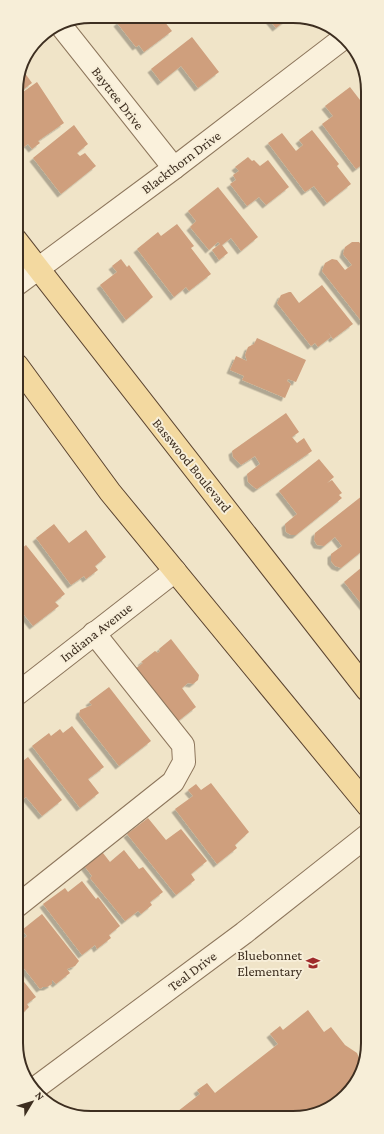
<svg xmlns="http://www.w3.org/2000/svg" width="384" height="1134" font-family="'Crimson Pro',serif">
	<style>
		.building { fill: #cf9f7d; filter: url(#shadow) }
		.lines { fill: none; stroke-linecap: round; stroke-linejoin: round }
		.minor-casing { stroke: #8d765c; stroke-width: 24 }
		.major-casing { stroke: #5b4430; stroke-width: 24 }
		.minor { stroke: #faf1dc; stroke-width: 22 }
		.major { stroke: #f3d9a0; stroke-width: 22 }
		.labels { text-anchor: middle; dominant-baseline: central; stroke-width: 4; stroke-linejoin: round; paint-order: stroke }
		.street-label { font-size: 14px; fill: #3d2e20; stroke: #f7eed8 }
		.poi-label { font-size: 14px; fill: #3d2e20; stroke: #f7eed8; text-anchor: end }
		.rim { fill: none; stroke: #3d2e20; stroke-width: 2 }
	</style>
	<defs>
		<filter id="shadow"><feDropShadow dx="-3.5" dy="3.5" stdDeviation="0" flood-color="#0004"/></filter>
	</defs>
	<rect width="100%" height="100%" fill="#f0e4c8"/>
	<!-- building -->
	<g class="building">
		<path d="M125,16H160L172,31L144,52L139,45L136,47L117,23Z"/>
		<path d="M267,17H290L276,28Z"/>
		<path d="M192,37L219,72L198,88L181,66L161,82L151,69Z"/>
		<path d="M23,59L28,64L22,69L32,83L16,95V85Z"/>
		<path d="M37,82L64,123L38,141L40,143L32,149L28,144L21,149L16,143V97Z"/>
		<path d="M350,87L367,109V147L362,151L367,156V161L356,169L322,124L333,116L325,106Z"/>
		<path d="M74,125L88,144L77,153L80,156L85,153L96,166L61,194L33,158Z"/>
		<path d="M312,130L339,164L337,166L351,184L327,203L314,186L305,192L268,143L282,133L296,151L303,145L299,140Z"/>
		<path d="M248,157L252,161L254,160L260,166L268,160L289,187L266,205L259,197L247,206L230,184L236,180L233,175L239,171L235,167Z"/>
		<path d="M218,187L258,237L241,251L231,238L222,245L228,253L219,260L212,250L220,244L218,242L209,250L190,227L196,221L188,211Z"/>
		<path d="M177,224L194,246L191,248L211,274L189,291L186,287L174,297L137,249L158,232L161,236Z"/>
		<path d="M352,242H359L367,253V318L362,322L322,271L325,263L332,259L337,260L345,270L352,265L343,254L345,247Z"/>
		<path d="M121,259L127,267L129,265L153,297L126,320L100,285L117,272L112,266Z"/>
		<path d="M322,285L353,324L333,339L328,332L331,337L318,347L315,343L311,346L277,303L281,295L289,292H291L299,303Z"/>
		<path d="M257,338L306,360L296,382L288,379L287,381L291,384L285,398L242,380L244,376L230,370L236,356L247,361L245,355L248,347L254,344Z"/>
		<path d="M286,413L299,432L292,437L297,443L304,438L312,451L257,489L255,488L248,482L247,474L260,464L255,456L241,465L233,457L232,451Z"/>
		<path d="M319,459L334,477L327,483L332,480L342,493L339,495L342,498L296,535H291L286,532L285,524L297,514L279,491Z"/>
		<path d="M367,492V547L341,568L335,566L331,561V554L342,546L335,537L324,546L317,545L314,540L315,533Z"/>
		<path d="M54,524L69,543L86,530L106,557L95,566L98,570L86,579L84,576L71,585L36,538Z"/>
		<path d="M17,544L21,549L26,545L65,594L55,602L59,606L33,626L17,606Z"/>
		<path d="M367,563V611L344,582Z"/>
		<path d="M171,639L199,675L198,680L193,684L188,683L182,688L196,707L177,722L135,669L143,663L141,662L155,651L158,653L160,651L159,649Z"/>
		<path d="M109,687L151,741L119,766L79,715L80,710L92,705L89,702Z"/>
		<path d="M72,726L104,767L88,779L99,793L80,808L32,746L49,733L51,736L60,729L63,733Z"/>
		<path d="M28,757L62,800L42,816L26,797L17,804V760L19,764Z"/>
		<path d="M211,783L249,832L235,845L237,848L217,864L175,809L193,796L188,790L196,784L201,790Z"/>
		<path d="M148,818L166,840L181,829L207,861L191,874L195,880L176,895L127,834Z"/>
		<path d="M96,844L110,862L124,850L139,869L143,867L163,892L150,902L152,905L141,914L138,911L125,921L90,878L92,876L78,858Z"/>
		<path d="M82,881L96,899L98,897L120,926L109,935L111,938L97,949L95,945L82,955L43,904L65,888L68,892Z"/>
		<path d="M42,914L79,961L75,966L67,969L70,973L56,984L52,980V984L47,987H43L40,989L19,962L17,944L27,936L22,930Z"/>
		<path d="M17,973L36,997L27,1004L29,1007L17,1019Z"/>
		<path d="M308,1010L324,1032L331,1027L345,1045L357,1053L360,1060L361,1064L350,1092L308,1117H174L173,1115L200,1094L197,1090L207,1083L215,1093L278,1044L270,1034L280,1026L283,1030Z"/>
	</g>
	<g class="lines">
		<defs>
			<g id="minor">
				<path d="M62,27L174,168"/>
				<path d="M16,285L174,168L345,37"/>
				<path d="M17,694L175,571"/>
				<path d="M17,906L173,782L184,762L183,745L94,633"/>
				<path d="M34,1089L244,933L368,835"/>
			</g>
			<g id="major">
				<path d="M16,240L367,690"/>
				<path d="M17,365L110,492L368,806"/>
			</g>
		</defs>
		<!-- minor casing -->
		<use href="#minor" class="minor-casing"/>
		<!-- major casing -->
		<use href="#major" class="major-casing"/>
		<!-- minor -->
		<use href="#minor" class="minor"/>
		<!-- major -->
		<use href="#major" class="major"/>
	</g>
	<!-- icons -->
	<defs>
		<symbol id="school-bare" viewBox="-9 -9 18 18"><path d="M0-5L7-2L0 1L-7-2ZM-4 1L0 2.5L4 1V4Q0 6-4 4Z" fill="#9e2a2b" stroke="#f7eed8" stroke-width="2.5" paint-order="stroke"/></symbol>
	</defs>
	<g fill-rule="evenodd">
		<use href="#school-bare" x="303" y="953" width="20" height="20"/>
	</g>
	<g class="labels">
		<!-- street labels -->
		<g class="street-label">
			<text transform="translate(118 98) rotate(52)">Baytree Drive</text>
			<text transform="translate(181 162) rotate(-37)">Blackthorn Drive</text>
			<text transform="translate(192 465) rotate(51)">Basswood Boulevard</text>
			<text transform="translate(96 632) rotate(-38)">Indiana Avenue</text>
			<text transform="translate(192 971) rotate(-37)">Teal Drive</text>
		</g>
		<!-- poi labels -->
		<g class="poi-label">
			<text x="302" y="955">Bluebonnet<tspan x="302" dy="16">Elementary</tspan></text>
		</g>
	</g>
	<!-- crop -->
	<path d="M0 0H384V1134H0ZM91 23H293A68 68 0 0 1 361 91V1043A68 68 0 0 1 293 1111H91A68 68 0 0 1 23 1043V91A68 68 0 0 1 91 23Z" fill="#f7eed8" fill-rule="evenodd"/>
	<path class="rim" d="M91 23H293A68 68 0 0 1 361 91V1043A68 68 0 0 1 293 1111H91A68 68 0 0 1 23 1043V91A68 68 0 0 1 91 23Z"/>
	<!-- north arrow -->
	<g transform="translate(32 1102) rotate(52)" stroke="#f7eed8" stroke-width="3" paint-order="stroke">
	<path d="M0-3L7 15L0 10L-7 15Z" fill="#3d2e20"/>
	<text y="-6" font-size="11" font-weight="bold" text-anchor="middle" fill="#3d2e20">N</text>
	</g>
</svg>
